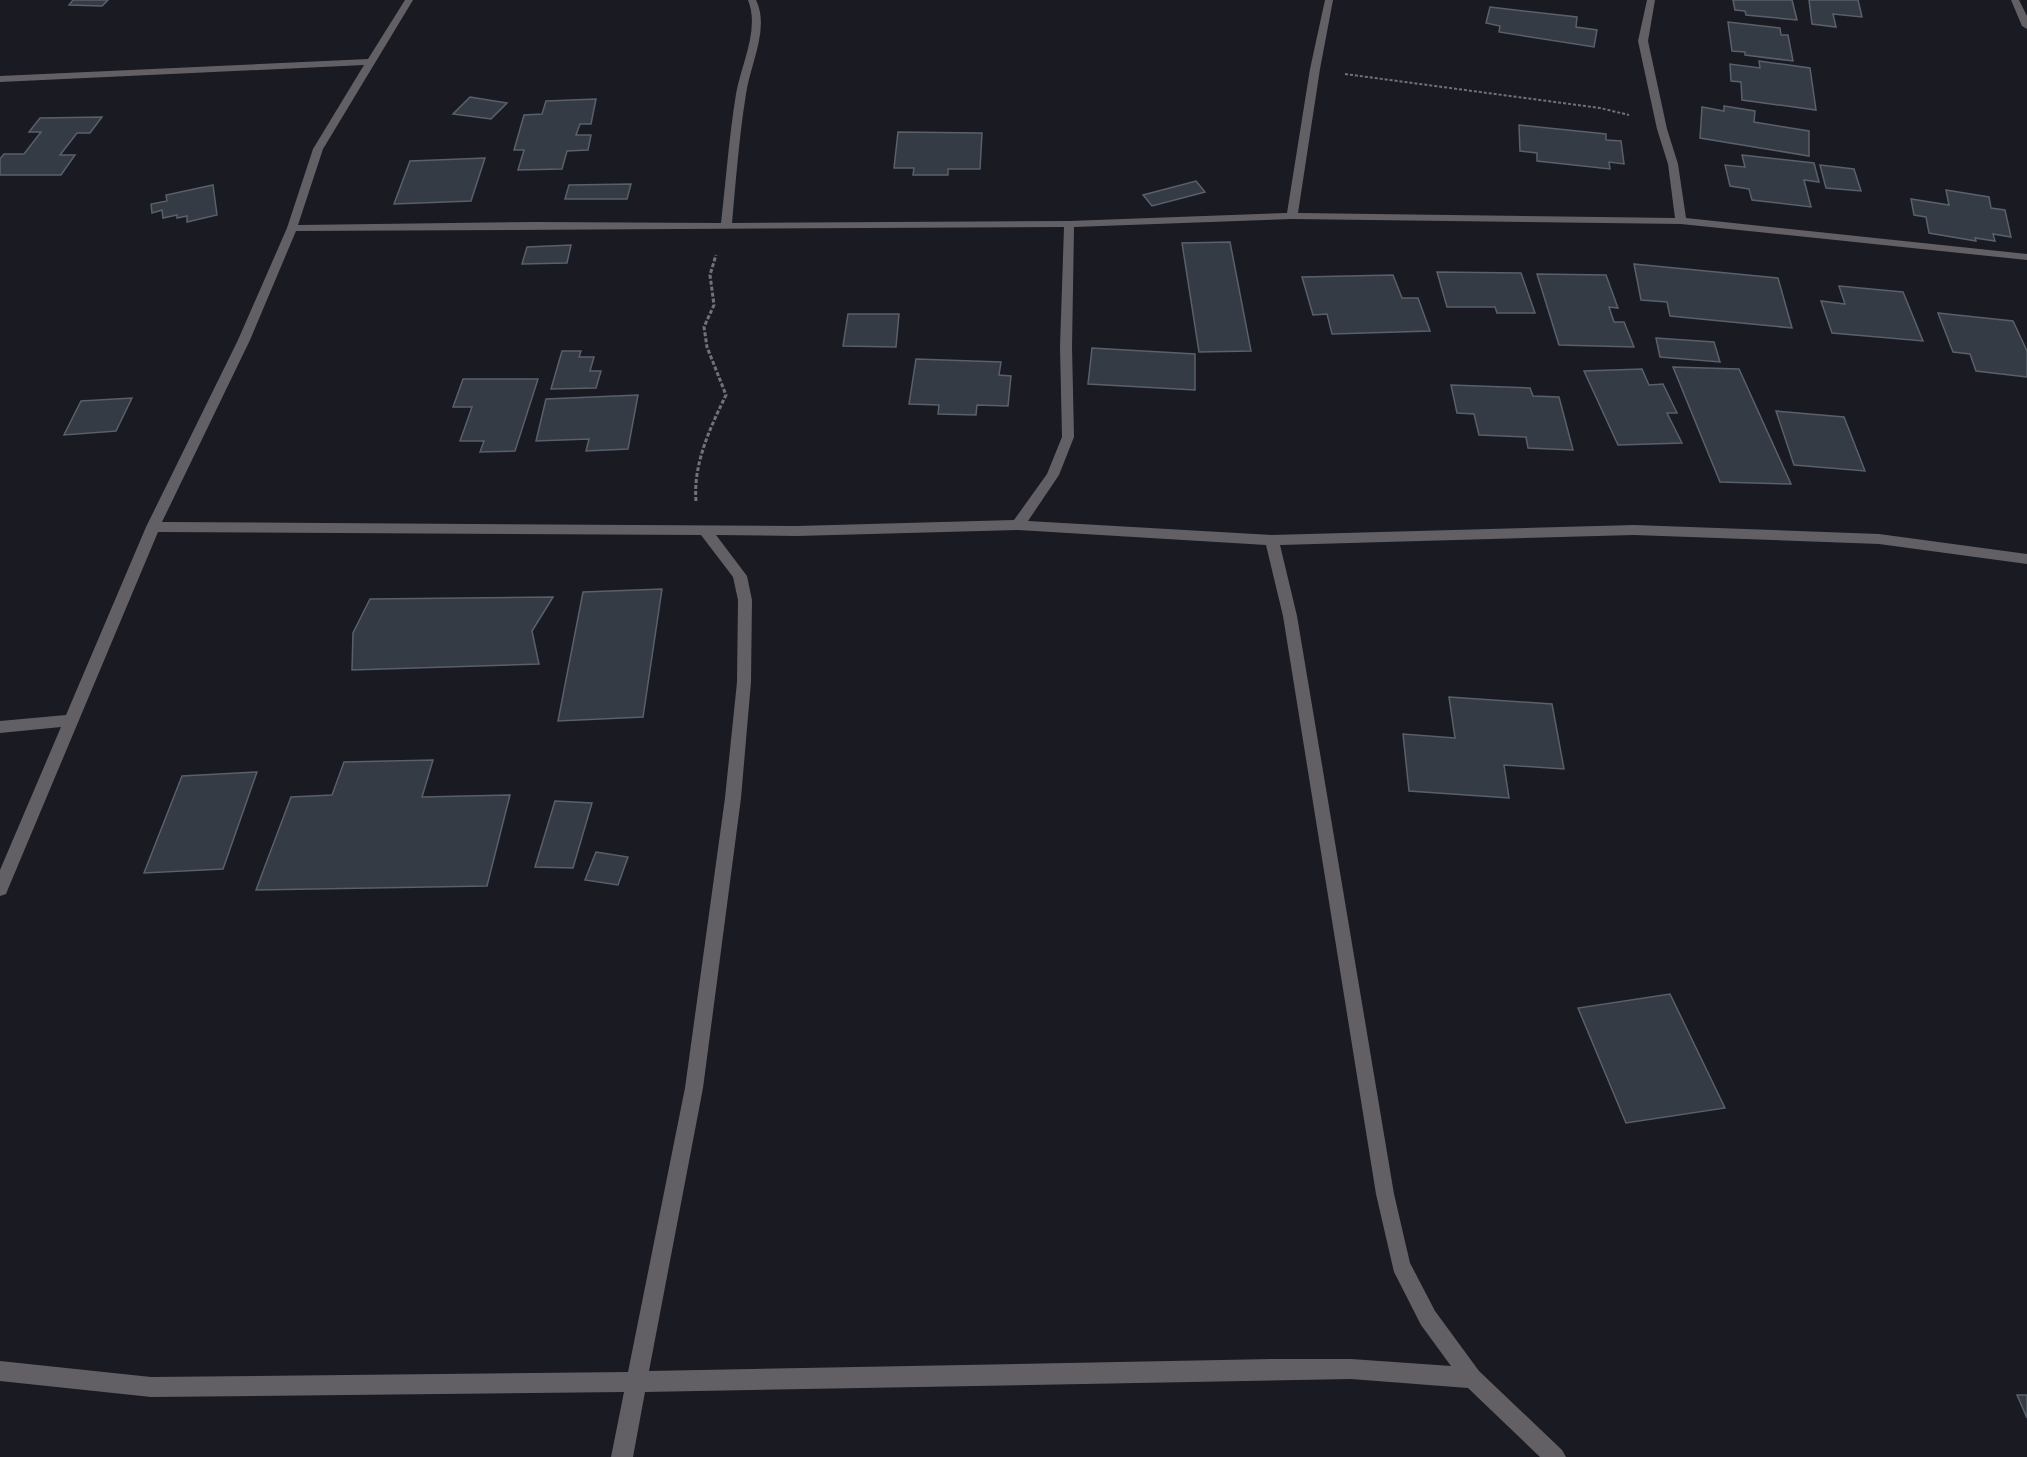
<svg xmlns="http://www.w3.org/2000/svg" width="2027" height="1457" font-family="'Roboto Condensed',sans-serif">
<rect width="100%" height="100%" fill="#1a1a23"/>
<g fill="#343b44" stroke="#59606a" stroke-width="1.5">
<path d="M73,0H108L102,6L69,5Z"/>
<path d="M1733,0H1792L1797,20L1746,15L1745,11L1735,10Z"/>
<path d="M1809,0H1858L1862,17L1833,14L1836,27L1812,24Z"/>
<path d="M1490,7L1577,17L1576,27L1597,30L1594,47L1499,32L1500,26L1486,23Z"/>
<path d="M1728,22L1780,28L1781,35H1788L1793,61L1745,55V52L1732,51Z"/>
<path d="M1759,61L1810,68L1816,110L1742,100L1741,82L1731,81L1730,64L1760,68Z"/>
<path d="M470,97L507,103L491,119L453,114Z"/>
<path d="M596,99L591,124H580L576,135H591L588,150L567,151L562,169L518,170L524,150H514L524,115L542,114L546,101Z"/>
<path d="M1724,106L1755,111L1754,122L1809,131V156L1700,138L1702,107L1724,111Z"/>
<path d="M102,117L90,133H77L60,155H75L61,175H0V159L4,154H24L41,132H29L40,118Z"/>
<path d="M1519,125L1606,134V140L1621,141L1624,164L1609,162L1610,169L1537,161V153L1520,151Z"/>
<path d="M898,132L982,133L980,169H948V175H913L914,168H894Z"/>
<path d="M1742,155L1814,163L1819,182L1804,180L1811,207L1752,200L1749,189L1730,186L1725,165L1745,167Z"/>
<path d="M485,158L471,201L394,204L410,161Z"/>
<path d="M1820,165L1854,169L1861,191L1826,188Z"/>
<path d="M1196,181L1205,192L1152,206L1143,195Z"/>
<path d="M631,184L627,199H565L569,185Z"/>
<path d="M213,185L217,215L187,222V216L177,218V215L163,218L162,210L152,213L151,204L167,201L166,195Z"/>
<path d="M1946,190L1989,197L1991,208L2005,210L2011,237L1993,234L1995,241L1975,238L1976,241L1929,233L1926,217L1914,215L1911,199L1949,205Z"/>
<path d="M1230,242L1251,351L1199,352L1182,243Z"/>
<path d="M571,245L567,263L522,264L527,247Z"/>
<path d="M1634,264L1778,278L1792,328L1670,316L1667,302L1641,300Z"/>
<path d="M1437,272L1521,273L1535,313H1497L1495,307H1447Z"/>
<path d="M1537,274L1606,275L1618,308L1609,307L1614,322H1624L1634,347L1559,345Z"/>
<path d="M1393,275L1402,298H1418L1430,331L1332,334L1327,314L1313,315L1302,277Z"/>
<path d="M1839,286L1903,292L1923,341L1832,333L1821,301L1845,304Z"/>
<path d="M1938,313L2013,321L2027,351V377L1976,371L1970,354L1953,352Z"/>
<path d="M848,314H899L896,347L843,346Z"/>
<path d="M1656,338L1714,342L1720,362L1660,357Z"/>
<path d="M1092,348L1195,354V390L1088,384Z"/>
<path d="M562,351H581L579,357H594L590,371H601L596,388L551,389Z"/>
<path d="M916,359L1001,362L999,375L1011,376L1008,406L977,405L976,415L938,414L939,405L909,404Z"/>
<path d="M1673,367L1739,369L1791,484L1720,482Z"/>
<path d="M1642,369L1649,385L1663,384L1677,413H1667L1682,443L1618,445L1584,371Z"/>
<path d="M463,379H538L515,451L480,452L484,441H460L472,407H453Z"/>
<path d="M1451,385L1530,388L1533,396L1559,397L1573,450L1528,448L1526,437L1479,435L1474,414L1457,413Z"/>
<path d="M638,395L628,449L586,451L589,439L536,441L546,399Z"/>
<path d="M132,398L116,431L64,435L81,401Z"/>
<path d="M1776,411L1844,417L1865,471L1794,465Z"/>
<path d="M662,589L643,717L558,721L583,592Z"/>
<path d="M553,597L532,631L539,664L352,670L353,633L370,599Z"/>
<path d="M1449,697L1552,704L1564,769L1504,765L1509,798L1409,791L1403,734L1455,738Z"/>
<path d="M433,760L422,797L510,795L487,886L256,890L291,797L332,795L344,762Z"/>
<path d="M257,772L223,869L144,873L182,776Z"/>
<path d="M555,801L592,803L573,868L535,867Z"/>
<path d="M596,852L628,857L618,885L585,880Z"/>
<path d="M1670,994L1725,1108L1626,1123L1578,1008Z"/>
<path d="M2017,1395H2027V1418Z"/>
</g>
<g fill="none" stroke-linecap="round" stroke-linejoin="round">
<path stroke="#71717a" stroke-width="2" stroke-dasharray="3 2" stroke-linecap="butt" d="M1345,74L1600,108L1629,115"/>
<path stroke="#71717a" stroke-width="3" stroke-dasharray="4 2" stroke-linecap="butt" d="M696,501C693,464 710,428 726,395L707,347L704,327L714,305L710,275L716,255"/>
<g fill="#636065" fill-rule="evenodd">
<path d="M405,0H413L323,149L298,225L536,222L721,223C726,180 729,137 736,94C741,65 760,29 748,0H756C770,28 750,65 746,94C739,137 736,180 732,223L1069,221L1287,213L1310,69L1325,0H1333L1320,69L1298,213L1675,218L1668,164L1657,129L1638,41L1647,0H1655L1648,41L1667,129L1678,164L1686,218L2027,254V260L1681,224L1292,219L1074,227L1072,347L1074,437L1059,475L1028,521L1272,535L1634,525L1879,534L2027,554V564L1879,544L1634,535L1280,545L1297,616L1394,1194L1410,1263L1435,1311L1479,1371L1562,1450L1566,1457H1540L1468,1388L1351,1379L645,1392L633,1457H611L624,1392L151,1397L0,1381V1361L151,1377L628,1372L685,1088L725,798L737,682L738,600L733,577L701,535L158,532L8,889L6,894L0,896V870L61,727L0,733V721L66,715L146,527L238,340L287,228L313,149L364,65L0,82V76L368,59ZM1064,227L1060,347L1062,437L1047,474L1014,520L797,526L162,522L250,340L296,231ZM1018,530L1266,545L1283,616L1376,1194L1394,1272L1421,1325L1451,1366L1351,1359H1274L649,1371L703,1088L741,798L751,682L752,600L747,576L716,535L797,536Z"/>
<path d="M2011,0H2019L2027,16V29L2022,26Z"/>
</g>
</g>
</svg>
